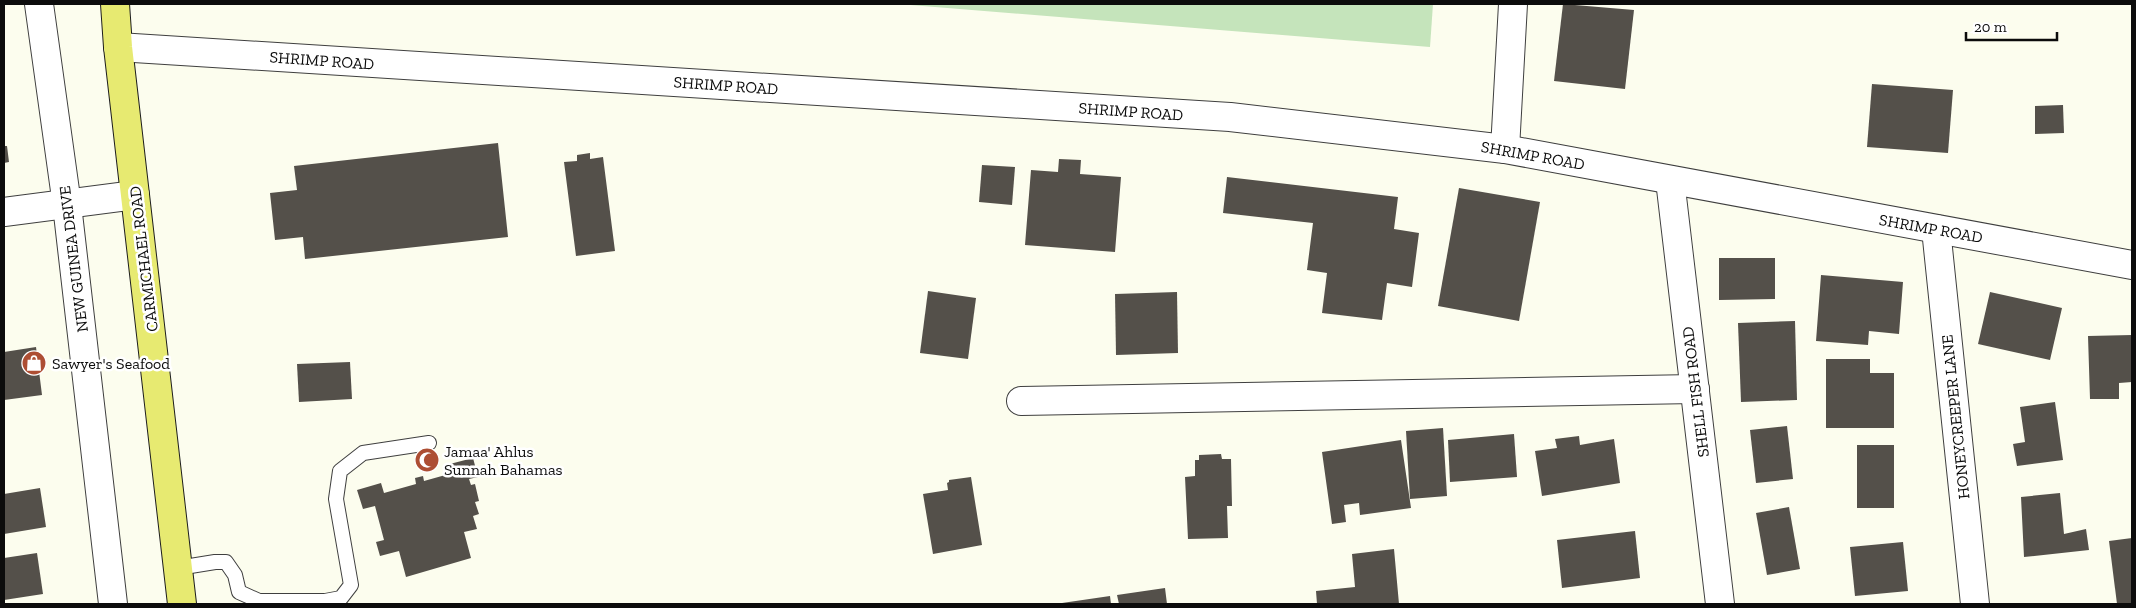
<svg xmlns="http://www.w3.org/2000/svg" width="2136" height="608" font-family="'Zilla Slab',serif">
<rect width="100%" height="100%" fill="#fcfdee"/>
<path fill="#c5e4bb" d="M898,4H1433L1430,47Z"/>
<g fill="#54504a">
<path d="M1563,4L1634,10L1625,89L1554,81Z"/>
<path d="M1872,84L1953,90L1948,153L1867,147Z"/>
<path d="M2063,105L2064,133L2035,134V106Z"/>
<path d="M498,143L508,237L305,259L303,237L275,240L270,193L297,190L294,166Z"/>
<path d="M4,146H7L9,162L4,163Z"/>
<path d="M590,153V159L603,157L615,251L576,256L564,162L577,161V155Z"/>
<path d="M1059,159L1081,160L1080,174L1121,177L1115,252L1025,245L1031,170L1058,172Z"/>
<path d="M982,165L1015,167L1012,205L979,202Z"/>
<path d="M1227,177L1398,197L1394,229L1419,233L1412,287L1387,283L1382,320L1322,313L1327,273L1307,270L1313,223L1223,213Z"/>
<path d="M1459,188L1540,202L1519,321L1438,306Z"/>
<path d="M1719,258H1775V299L1719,300Z"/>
<path d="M1821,275L1903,282L1899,334L1869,331L1868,345L1816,341Z"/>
<path d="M928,291L976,298L968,359L920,353Z"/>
<path d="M1177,292L1178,353L1116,355L1115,294Z"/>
<path d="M1990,292L2062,308L2050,360L1978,344Z"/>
<path d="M1795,321L1797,400L1741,402L1738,323Z"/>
<path d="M2132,335V382L2119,383V399H2090L2088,336Z"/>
<path d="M36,347L42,395L4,400V352Z"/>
<path d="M1826,359H1870V373H1894V428H1826Z"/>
<path d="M350,362L352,399L299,402L297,364Z"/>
<path d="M2055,402L2063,460L2017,466L2013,444L2025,442L2020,407Z"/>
<path d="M1787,426L1793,479L1756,483L1750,430Z"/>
<path d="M1443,428L1447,496L1410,499L1406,431Z"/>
<path d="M1514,434L1517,477L1450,482L1448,440Z"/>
<path d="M1579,436L1580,445L1614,439L1620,483L1542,496L1535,451L1557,448L1555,439Z"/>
<path d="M1401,440L1411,508L1360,515L1359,503L1344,505L1346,522L1332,524L1322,452Z"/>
<rect x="1857" y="445" width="37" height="63"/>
<path d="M1221,454L1222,459H1231L1232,506H1227L1228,538L1188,539L1185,477L1195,476V460H1199V455Z"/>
<path d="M473,458L478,477L469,479L471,485L475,484L479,501L475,502L479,514L473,516L477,529L464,532L471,558L406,577L399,551L380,556L376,542L384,540L375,506L363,509L357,490L381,483L384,493L416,484L415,478L423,476L424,481L449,474L446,465Z"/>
<path d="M971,477L982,545L933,554L923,494L948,490L947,483L949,482V480Z"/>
<path d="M40,488L46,527L4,534V494Z"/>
<path d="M2060,493L2064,534L2086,529L2089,550L2024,557L2021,497Z"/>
<path d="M1789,507L1800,569L1767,575L1756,513Z"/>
<path d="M1635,531L1640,578L1562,588L1557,540Z"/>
<path d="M2132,538V604H2117L2109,541Z"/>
<path d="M1903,542L1908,591L1855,596L1850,547Z"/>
<path d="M1394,549L1399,604H1317L1316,591L1355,587L1352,554Z"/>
<path d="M37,553L43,594L4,600V558Z"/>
<path d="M1165,588L1167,604H1119L1117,595Z"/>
<path d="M1110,596L1111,604H1062V603Z"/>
</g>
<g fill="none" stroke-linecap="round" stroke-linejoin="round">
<defs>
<path id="service" d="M178,568L215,562H226L235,575L239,592L259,601H325L341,598L351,585L336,499L340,471L363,453L429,443"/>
<g id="minor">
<path d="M39,4L67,205L113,604"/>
<path d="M118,47L1230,117L1505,149L2132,265"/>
<path d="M1505,149L1513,4"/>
<path d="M1670,180L1720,604"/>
<path d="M4,212L135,195"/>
<path d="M1936,229L1975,604"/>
<path d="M1021,401L1695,389"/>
</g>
<path id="primary" d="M115,4L118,47L182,604"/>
</defs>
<use href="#service" stroke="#3f3f3f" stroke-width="16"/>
<use href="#minor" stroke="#3f3f3f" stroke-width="30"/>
<use href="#primary" stroke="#1d1d1d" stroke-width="30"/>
<use href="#service" stroke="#fff" stroke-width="14"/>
<use href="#minor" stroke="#fff" stroke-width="28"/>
<use href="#primary" stroke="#e7ea71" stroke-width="28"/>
</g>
<defs>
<symbol id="shop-disc" viewBox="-11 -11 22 22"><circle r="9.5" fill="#ad4e33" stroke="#fff"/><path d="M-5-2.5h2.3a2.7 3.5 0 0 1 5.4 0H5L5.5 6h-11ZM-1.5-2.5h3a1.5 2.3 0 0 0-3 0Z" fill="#fff"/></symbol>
<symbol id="mosque-disc" viewBox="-11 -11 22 22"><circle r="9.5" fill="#ad4e33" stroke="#fff"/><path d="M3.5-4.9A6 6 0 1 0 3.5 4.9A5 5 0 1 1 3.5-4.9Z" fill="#fff"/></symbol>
</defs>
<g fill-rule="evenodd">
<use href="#shop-disc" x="20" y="349" width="28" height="28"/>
<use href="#mosque-disc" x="413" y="446" width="28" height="28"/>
</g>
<g text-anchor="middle" stroke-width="5" stroke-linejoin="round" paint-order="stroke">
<g font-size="16" fill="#0c0c0c" stroke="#fff">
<text transform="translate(322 60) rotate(4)" y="6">SHRIMP ROAD</text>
<text transform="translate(726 85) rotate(4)" y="6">SHRIMP ROAD</text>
<text transform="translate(1131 111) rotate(4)" y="6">SHRIMP ROAD</text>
<text transform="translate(1533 155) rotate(10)" y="6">SHRIMP ROAD</text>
<text transform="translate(1931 228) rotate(10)" y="6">SHRIMP ROAD</text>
<text transform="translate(73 259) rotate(-97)" y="6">NEW GUINEA DRIVE</text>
<text transform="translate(143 259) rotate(-97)" y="6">CARMICHAEL ROAD</text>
<text transform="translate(1695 392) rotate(-97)" y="6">SHELL FISH ROAD</text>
<text transform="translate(1955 417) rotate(-96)" y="6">HONEYCREEPER LANE</text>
</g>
<g font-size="16" fill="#0c0c0c" stroke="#fff" text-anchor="start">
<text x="52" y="369">Sawyer's Seafood</text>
<text x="444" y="457">Jamaa' Ahlus<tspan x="444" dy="18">Sunnah Bahamas</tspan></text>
</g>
</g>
<rect width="2136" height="608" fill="none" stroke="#0c0c0c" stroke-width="10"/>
<path d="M1966 32v8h91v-8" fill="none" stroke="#0c0c0c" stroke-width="2.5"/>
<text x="1974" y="32" font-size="15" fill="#0c0c0c" stroke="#ffffff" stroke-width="4" paint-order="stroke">20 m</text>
</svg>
